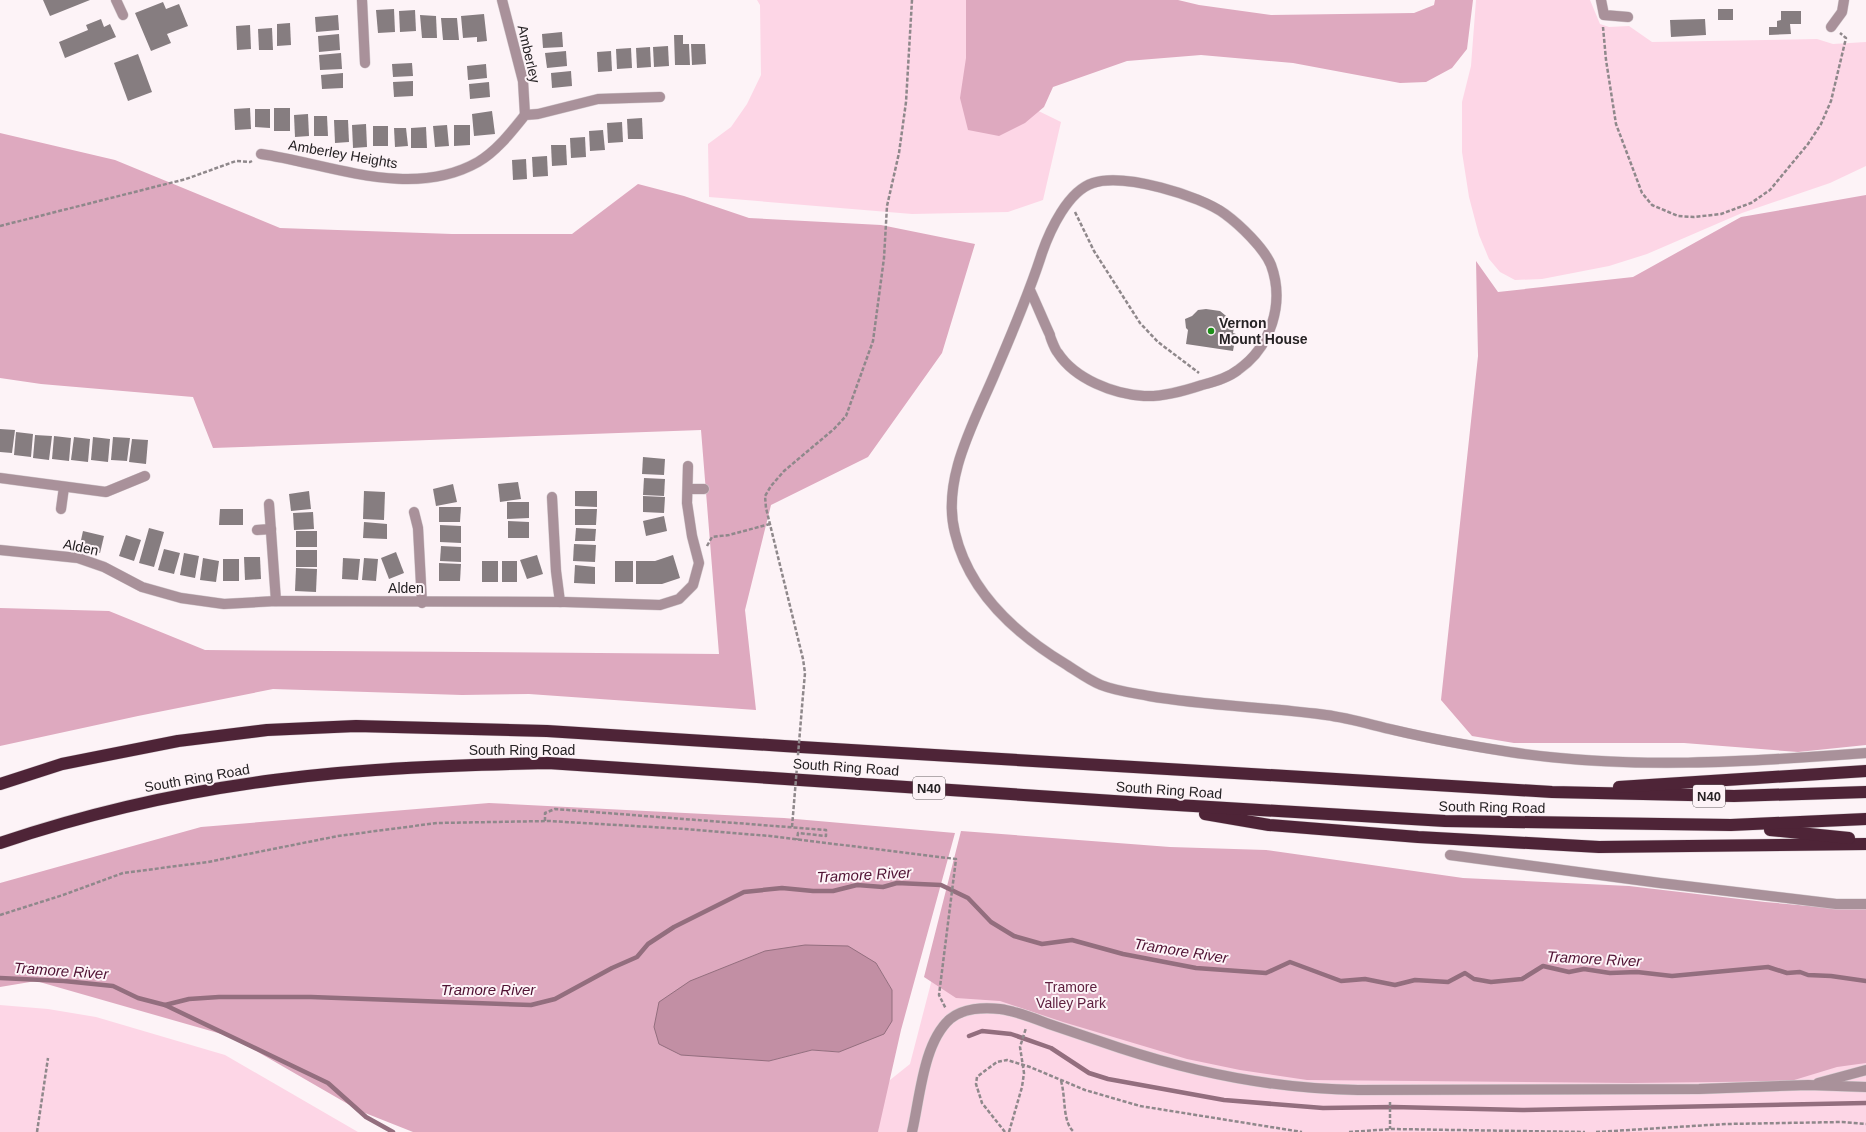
<svg xmlns="http://www.w3.org/2000/svg" width="1866" height="1132" font-family="Arial,sans-serif">
<rect width="100%" height="100%" fill="#fdf3f7"/>
<g fill="#fdd6e6">
<path d="M757,0H1001L1014,99L1061,122L1043,200L1008,212L912,214L709,197L708,144L731,127L747,104L761,75L760,5Z"/>
<path d="M1476,0H1590L1600,24L1609,27L1629,26L1652,42L1817,39L1833,44L1866,42V166L1830,183L1742,213L1647,254L1609,266L1542,279L1515,280L1500,272L1489,259L1479,235L1469,197L1462,152V102L1471,66Z"/>
<path d="M965,852L1866,917V1132H878L885,1084L910,1064Z"/>
<path d="M0,1005L48,1009L96,1017L225,1055L358,1132H0Z"/>
</g>
<g fill="#dea9bf" fill-rule="evenodd">
<path d="M966,0H1178L1199,5L1271,15L1414,13L1434,5L1435,0H1473L1467,49L1452,68L1426,82L1400,83L1293,63L1201,55L1127,61L1053,87L1044,107L1025,123L999,136L968,130L960,98L966,58Z"/>
<path d="M0,133L115,160L280,228L452,234H572L638,184L684,196L749,218L881,225L975,244L942,353L868,457L771,505L745,610L756,710L529,694L462,695L273,689L138,716L0,746V608L109,611L205,650L719,654L701,430L213,448L193,397L41,384L0,378Z"/>
<path d="M1866,195V745L1798,752L1684,743H1514L1472,736L1441,700L1478,356L1476,261L1498,292L1633,277L1741,217Z"/>
<path d="M489,803L784,818L955,833L901,1030L878,1132H413L360,1111L232,1037L36,981L0,987V883L201,827ZM876,963L892,990V1021L839,1052L812,1050L769,1061Z"/>
<path d="M961,831L1170,847L1266,850L1463,878L1629,886L1765,902L1844,909H1866V1063L1837,1067L1791,1081L1631,1083L1307,1080L1240,1070L1187,1059L1063,1022L1000,1001L956,998L924,977Z"/>
</g>
<path fill="#c28fa4" stroke="#936e7e" d="M805,945L848,946L876,963L892,990V1021L884,1034L839,1052L812,1050L769,1061L681,1055L659,1044L654,1027L659,1002L690,981L765,951Z"/>
<g fill="none" stroke-linecap="round" stroke-linejoin="round">
<g stroke="#936e7e" stroke-width="4.5">
<path d="M0,978L64,981L113,986L138,998L165,1005L189,999L219,997H311L531,1005L555,999L612,968L637,957L648,944L674,927L744,892L782,888L813,891H833L857,885L883,887L897,883L941,885L968,898L991,922L1014,936L1042,944L1072,940L1123,954L1196,968L1266,973L1290,962L1341,981L1365,979L1395,985L1415,980L1448,982L1465,973L1474,979L1491,982L1522,979L1543,966L1569,972L1584,969L1610,973L1637,972L1672,976L1768,967L1787,973L1800,972L1808,975L1831,976L1866,981"/>
<path d="M165,1005L328,1083L366,1117L393,1132"/>
<path d="M969,1036L982,1031L1011,1034L1051,1048L1089,1073L1108,1079L1224,1100L1323,1108L1393,1107L1522,1110L1866,1103"/>
</g>
</g>
<g fill="#867d80">
<path d="M43,0H90L50,16Z"/>
<path d="M163,2L166,9L179,4L188,26L167,34L171,43L151,51L135,13Z"/>
<path d="M394,9L395,32L378,33L376,10Z"/>
<rect x="1718" y="9" width="15" height="11"/>
<path d="M415,10L416,31L400,32L399,11Z"/>
<path d="M1781,11H1801V24H1790L1791,34L1769,35V27H1777V21L1781,20Z"/>
<path d="M484,14L487,41L477,42V37L463,38L461,16Z"/>
<path d="M338,15L339,30L316,32L315,17Z"/>
<path d="M420,15L436,16L437,38H422Z"/>
<path d="M441,18H457L459,40H443Z"/>
<path d="M101,19L104,27L110,24L116,37L65,58L59,42L88,30L86,25Z"/>
<path d="M1705,19L1706,35L1671,37L1670,20Z"/>
<path d="M290,23L291,45L277,46V24Z"/>
<path d="M250,25L251,49L237,50L236,26Z"/>
<path d="M272,28L273,50H259L258,29Z"/>
<path d="M562,32L563,47L543,48L542,34Z"/>
<path d="M339,34L340,50L319,52L318,36Z"/>
<path d="M674,35H683V44H689L690,65H675Z"/>
<path d="M691,44H705L706,64L692,65Z"/>
<path d="M668,46L669,66L654,67L653,47Z"/>
<path d="M650,47L651,67L637,68L636,48Z"/>
<path d="M631,48L632,68L617,69L616,49Z"/>
<path d="M566,51L567,66L547,68L545,53Z"/>
<path d="M611,51L612,71L598,72L597,52Z"/>
<path d="M341,53L342,69L320,70L319,55Z"/>
<path d="M138,54L152,92L128,101L114,63Z"/>
<path d="M412,63L413,76L393,77L392,64Z"/>
<path d="M486,64L487,78L468,80L467,66Z"/>
<path d="M571,71L572,86L552,88L551,73Z"/>
<path d="M343,73V88L322,89L321,75Z"/>
<path d="M413,81V96L394,97L393,82Z"/>
<path d="M489,82L490,97L470,99L469,84Z"/>
<path d="M250,108L251,129L235,130L234,109Z"/>
<rect x="274" y="108" width="16" height="23"/>
<path d="M255,109H270V128L255,127Z"/>
<path d="M492,111L495,134L474,136L472,114Z"/>
<path d="M308,114L309,136L295,137L294,115Z"/>
<path d="M314,116H327L328,136H314Z"/>
<path d="M642,118L643,139H628L627,119Z"/>
<path d="M334,120H348L349,142L335,143Z"/>
<path d="M622,122L623,142L608,143L607,123Z"/>
<path d="M366,124L367,147L353,148L352,125Z"/>
<path d="M447,125L449,146L435,147L433,126Z"/>
<path d="M454,125H470V145L454,146Z"/>
<rect x="373" y="126" width="15" height="20"/>
<path d="M426,127L427,148H411V128Z"/>
<path d="M394,128H406L408,146L395,147Z"/>
<path d="M603,130L605,150L590,151L589,131Z"/>
<path d="M585,137L586,157L571,158L570,138Z"/>
<path d="M551,145H566L567,165L552,166Z"/>
<path d="M547,156L548,176L533,177L532,157Z"/>
<path d="M526,159L527,179L513,180L512,160Z"/>
<path d="M1206,309L1220,311L1231,320V324L1234,327L1233,333L1236,334L1233,351L1186,344L1188,330L1186,328L1185,319L1192,316L1198,310Z"/>
<path d="M0,429L15,430L12,453L0,452Z"/>
<path d="M16,432L33,434L31,457L14,455Z"/>
<path d="M35,435L52,436L49,460L33,458Z"/>
<path d="M54,436L71,438L69,461L52,459Z"/>
<path d="M74,437L90,439L88,462L71,460Z"/>
<path d="M93,437L110,439L108,462L91,460Z"/>
<path d="M113,437L130,438L127,461L111,460Z"/>
<path d="M132,439L148,440L146,464L129,462Z"/>
<path d="M643,457L665,459L664,475L642,474Z"/>
<path d="M644,478L665,479L664,496L643,495Z"/>
<path d="M518,482L521,499L500,502L498,484Z"/>
<path d="M453,484L457,502L436,506L433,489Z"/>
<path d="M309,491L311,509L291,511L289,494Z"/>
<path d="M364,491L385,492L384,520L363,519Z"/>
<path d="M575,491H597V507L575,506Z"/>
<path d="M643,496L665,497L664,513L643,512Z"/>
<path d="M507,502H529V518L507,519Z"/>
<path d="M439,507H461L460,522H439Z"/>
<path d="M220,509H243V525H219Z"/>
<path d="M575,509H597L596,525H575Z"/>
<path d="M313,512L314,529L294,530L293,513Z"/>
<path d="M664,516L667,531L646,536L643,521Z"/>
<path d="M508,521L529,522V538H508Z"/>
<path d="M364,522L387,524V539L363,538Z"/>
<path d="M440,525L461,526V543L440,542Z"/>
<path d="M149,528L164,532L154,567L139,563Z"/>
<path d="M576,528L596,529L595,541H575Z"/>
<path d="M83,531L104,536L100,553L79,549Z"/>
<rect x="296" y="531" width="21" height="16"/>
<path d="M126,535L141,540L134,561L119,556Z"/>
<path d="M574,544L596,545L595,562L573,561Z"/>
<path d="M441,546L461,547V562L440,561Z"/>
<path d="M164,549L180,553L174,574L158,570Z"/>
<rect x="296" y="550" width="21" height="17"/>
<path d="M396,552L404,573L389,579L381,558Z"/>
<path d="M184,553L199,556L195,578L180,575Z"/>
<path d="M537,555L543,574L527,579L520,560Z"/>
<path d="M673,555L680,578L662,584H636V561H655Z"/>
<path d="M244,557H260L261,579L245,580Z"/>
<path d="M203,558L219,561L216,582L200,580Z"/>
<path d="M343,558L360,559L358,580L342,579Z"/>
<path d="M364,558L378,559L376,581L362,580Z"/>
<rect x="223" y="559" width="16" height="22"/>
<rect x="482" y="561" width="16" height="21"/>
<rect x="502" y="561" width="15" height="21"/>
<rect x="615" y="561" width="18" height="21"/>
<path d="M439,563L461,564L460,581H439Z"/>
<path d="M575,565L595,567V584L574,583Z"/>
<path d="M296,568L317,569L316,592L295,591Z"/>
</g>
<g fill="none" stroke-linecap="round" stroke-linejoin="round">
<defs>
<g id="minor">
<path d="M116,0L123,15"/>
<path d="M362,0L365,63"/>
<path d="M502,0L523,81L525,115"/>
<path d="M1601,0L1604,15L1628,17"/>
<path d="M1831,27L1842,12L1844,0"/>
<path d="M261,154C330,164 411,200 478,162C497,151 512,131 525,115L538,114L598,99L660,97"/>
<path d="M1030,290C1037,305 1043,320 1050,335C1050,337 1056,352 1058,353C1075,379 1113,394 1144,396C1163,397 1184,391 1202,385C1214,382 1228,378 1238,370C1271,347 1285,303 1271,265C1264,248 1240,225 1225,214C1199,195 1124,173 1093,183C1068,191 1050,230 1042,253C1029,294 1012,333 995,373C975,421 941,479 955,533C969,592 1017,635 1067,665C1078,672 1089,680 1101,685C1116,691 1133,693 1149,696C1208,706 1267,707 1326,715C1349,718 1372,725 1394,730C1432,739 1471,746 1510,752C1628,770 1748,762 1866,753"/>
<path d="M0,478L106,492L145,476"/>
<path d="M688,489H704"/>
<path d="M552,497L556,571L560,602"/>
<path d="M269,504L276,601"/>
<path d="M61,509L64,487"/>
<path d="M414,512L418,528L422,603"/>
<path d="M257,530L271,529"/>
<path d="M0,550L78,558L104,567L142,587L181,598L224,604L276,601L565,602L660,605L679,599L693,585L699,563L692,536L687,503L688,466"/>
<path d="M1450,855L1660,883L1836,904H1866"/>
<path d="M1818,1083L1866,1070"/>
<path d="M912,1132C920,1098 923,1043 950,1019C963,1008 984,1007 1000,1009C1016,1011 1033,1018 1049,1024C1073,1032 1096,1040 1120,1048C1196,1073 1278,1089 1358,1090L1699,1089L1808,1085L1866,1087"/>
</g>
<g id="highway">
<path d="M0,784L62,764L178,741L267,730L356,726L547,731L784,746L1552,792L1734,796L1866,792"/>
<path d="M1619,787L1866,771"/>
<path d="M1205,814L1269,825L1418,837L1599,847L1866,844"/>
<path d="M1770,830L1849,838"/>
<path d="M0,843C89,813 181,792 274,780C365,768 457,765 548,763L1144,803L1445,821L1731,825L1866,819"/>
</g>
</defs>
<use href="#minor" stroke="#d6cdd1" stroke-width="11"/>
<use href="#highway" stroke="#d6cdd1" stroke-width="13"/>
<g stroke="#8f888b" stroke-width="2.5" stroke-dasharray="4 2" stroke-linecap="butt">
<path d="M1603,27L1606,60L1616,124L1642,193L1652,205L1678,216L1694,217L1721,214L1751,203L1770,190L1784,173L1808,144L1821,124L1831,101L1846,38L1840,33"/>
<path d="M1075,212L1094,251L1140,323L1158,342L1199,373"/>
<path d="M0,226L186,179L236,161L250,162L252,161"/>
<path d="M707,546L712,537L729,535L770,524"/>
<path d="M803,695L805,673L803,659L766,508L765,496L771,486L784,471L834,429L846,416L873,341L884,258L887,206L899,153L906,102L912,0"/>
<path d="M545,821V813L555,809L826,830V836L798,833L797,840"/>
<path d="M0,915L63,895L123,873L208,862L338,836L437,823L549,821L685,829L770,836L956,859L939,995L946,1009"/>
<path d="M1061,1081C1066,1097 1062,1122 1074,1132"/>
<path d="M1390,1102V1129"/>
<path d="M37,1132L48,1058"/>
<path d="M1005,1132L982,1103L976,1084L977,1077L986,1070L997,1062L1007,1060L1030,1067L1085,1090L1140,1106L1302,1132"/>
<path d="M1009,1132L1022,1087L1024,1073L1020,1047L1026,1028"/>
<path d="M1349,1132L1392,1129L1585,1132"/>
<path d="M1596,1132L1726,1124L1842,1122L1866,1124"/>
</g>
<use href="#minor" stroke="#a9919a" stroke-width="10"/>
<use href="#highway" stroke="#4e2437" stroke-width="12"/>
<path stroke="#8f888b" stroke-width="2.5" stroke-dasharray="4 2" stroke-linecap="butt" d="M792,827L803,695"/>
</g>
<circle fill="#1d9019" stroke="#fdf3f7" stroke-width="1.5" cx="1211" cy="331" r="4"/>
<g text-anchor="middle" stroke-width="4" stroke-linejoin="round" paint-order="stroke">
<g fill="#fdf3f7" stroke="#666163" stroke-width="1">
<rect x="913" y="777" width="32" height="22" rx="3"/>
<rect x="1693" y="785" width="32" height="22" rx="3"/>
</g>
<g font-size="13" font-weight="bold" fill="#262224">
<text x="929" y="793">N40</text>
<text x="1709" y="801">N40</text>
</g>
<g font-size="14" fill="#262224" stroke="#fdf3f7">
<text transform="translate(529 54) rotate(77)" y="5">Amberley</text>
<text transform="translate(343 154) rotate(10)" y="5">Amberley Heights</text>
<text transform="translate(81 547) rotate(12)" y="5">Alden</text>
<text x="406" y="593">Alden</text>
<text x="522" y="755">South Ring Road</text>
<text transform="translate(846 767) rotate(4)" y="5">South Ring Road</text>
<text transform="translate(197 778) rotate(-10)" y="5">South Ring Road</text>
<text transform="translate(1169 790) rotate(4)" y="5">South Ring Road</text>
<text transform="translate(1492 807) rotate(1)" y="5">South Ring Road</text>
</g>
<g font-size="14" font-weight="bold" fill="#262224" stroke="#fdf3f7" text-anchor="start">
<text x="1219" y="328">Vernon<tspan x="1219" dy="16">Mount House</tspan></text>
</g>
<g font-size="14" fill="#5f2140" stroke="#fdf3f7">
<text x="1071" y="992">Tramore<tspan x="1071" dy="16">Valley Park</tspan></text>
</g>
<g font-size="15" font-style="italic" fill="#4f1132" stroke="#fdf3f7">
<text transform="translate(864 875) rotate(-3)" y="5">Tramore River</text>
<text transform="translate(1181 951) rotate(9)" y="5">Tramore River</text>
<text transform="translate(1594 959) rotate(3)" y="5">Tramore River</text>
<text transform="translate(61 971) rotate(4)" y="5">Tramore River</text>
<text x="488" y="995">Tramore River</text>
</g>
</g>
</svg>
